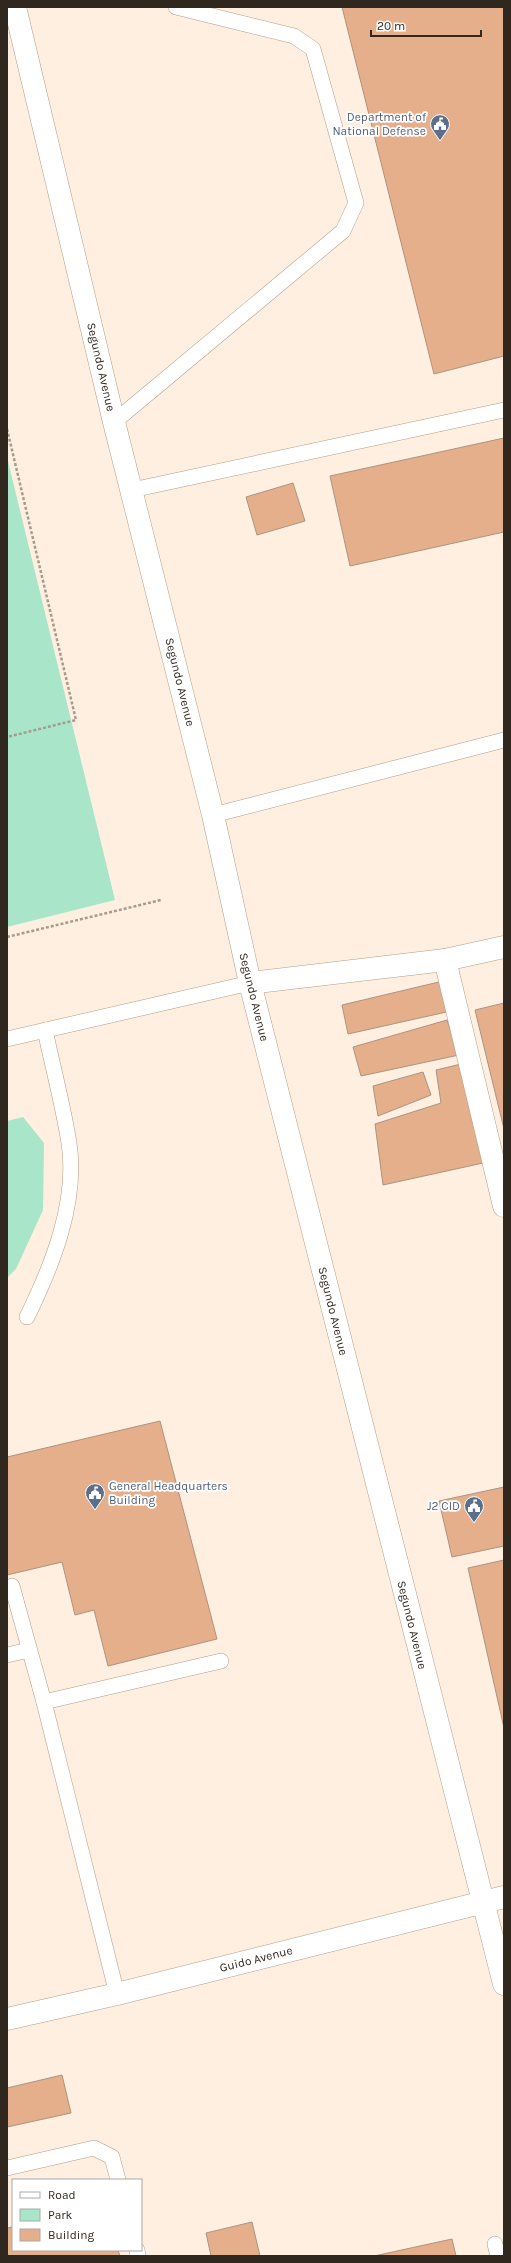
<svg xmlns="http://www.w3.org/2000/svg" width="511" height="2263" font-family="Karla,sans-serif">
<rect width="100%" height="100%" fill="#feefe1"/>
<g fill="#a9e5c9">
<path d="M7,457L115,900L7,927Z"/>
<path d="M23,1117L44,1143L43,1210L16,1269L7,1278V1121Z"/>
</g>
<g fill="#e4af8a" stroke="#ad9380">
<path d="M342,7H504V356L434,374Z"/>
<path d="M504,438V532L350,566L330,476Z"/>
<path d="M293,483L305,521L257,535L246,497Z"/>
<path d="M443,981L451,1011L348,1034L342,1005Z"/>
<path d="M504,1003V1129L475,1010Z"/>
<path d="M447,1020L459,1055L361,1076L353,1047Z"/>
<path d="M461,1064L483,1163L383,1185L375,1124L441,1103L436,1070Z"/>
<path d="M423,1072L431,1095L378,1116L373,1086Z"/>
<path d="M160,1421L217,1639L108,1666L94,1610L75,1615L62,1562L7,1575V1457Z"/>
<path d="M504,1487V1546L452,1557L439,1501Z"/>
<path d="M504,1560V1728L468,1568Z"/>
<path d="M62,2075L71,2113L7,2127V2088Z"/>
<path d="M252,2222L260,2256H211L206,2233Z"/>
<path d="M13,2227V2250H118L120,2256H7V2228Z"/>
<path d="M452,2239L456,2256H374Z"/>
</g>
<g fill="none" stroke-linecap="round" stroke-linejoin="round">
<defs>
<g id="lane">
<path d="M114,422L343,231L356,203L313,49L294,36L176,7"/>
<path d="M132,490L504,410"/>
<path d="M213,815L504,740"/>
<path d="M7,1039L250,983"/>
<path d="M27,1317C52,1266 78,1202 69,1143C63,1105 53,1068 45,1030"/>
<path d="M12,1586L44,1702L117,1994"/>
<path d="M7,1655L29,1650"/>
<path d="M44,1702L221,1661"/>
<path d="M7,2168L94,2148L112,2157L118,2180"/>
<path d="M495,2244L498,2256"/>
<path d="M137,2250L138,2256"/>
</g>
<g id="street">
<path d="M15,7L114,422L213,815L250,983L504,1984"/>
<path d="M445,960L504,1206"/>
<path d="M250,983L445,960L504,947"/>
<path d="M7,2019L117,1994L504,1897"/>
</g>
</defs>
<use href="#lane" stroke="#b39d86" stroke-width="16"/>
<use href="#street" stroke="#b39d86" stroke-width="23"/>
<g stroke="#a79b8f" stroke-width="2.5" stroke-dasharray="3 2" stroke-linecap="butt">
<path d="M7,429L76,720L7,737"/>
<path d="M7,937L161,900"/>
</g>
<use href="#lane" stroke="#fff" stroke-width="15"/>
<use href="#street" stroke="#fff" stroke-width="22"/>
</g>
<defs>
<symbol id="civic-pin" viewBox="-11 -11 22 30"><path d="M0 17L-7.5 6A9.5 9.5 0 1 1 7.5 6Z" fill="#5c6f8a" stroke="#fff"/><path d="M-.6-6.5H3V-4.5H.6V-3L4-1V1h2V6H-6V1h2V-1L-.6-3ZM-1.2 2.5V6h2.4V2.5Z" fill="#fff"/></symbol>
</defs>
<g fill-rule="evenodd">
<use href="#civic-pin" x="429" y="113" width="22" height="30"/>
<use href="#civic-pin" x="84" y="1482" width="22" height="30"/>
<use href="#civic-pin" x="463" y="1495" width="22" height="30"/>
</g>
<g text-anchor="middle" stroke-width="3.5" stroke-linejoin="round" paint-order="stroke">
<g font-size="12" fill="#4e5e75" stroke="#fff" text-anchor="end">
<text x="426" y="121">Department of<tspan x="426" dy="14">National Defense</tspan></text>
<text x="109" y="1490" text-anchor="start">General Headquarters<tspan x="109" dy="14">Building</tspan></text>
<text x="460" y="1510">J2 CID</text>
</g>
<g font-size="12" fill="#30271e" stroke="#fff">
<text transform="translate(101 367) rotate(77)" y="4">Segundo Avenue</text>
<text transform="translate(180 682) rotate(76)" y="4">Segundo Avenue</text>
<text transform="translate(254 997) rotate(76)" y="4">Segundo Avenue</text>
<text transform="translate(333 1311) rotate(76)" y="4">Segundo Avenue</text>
<text transform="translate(412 1625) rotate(76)" y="4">Segundo Avenue</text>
<text transform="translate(256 1959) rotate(-14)" y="4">Guido Avenue</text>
</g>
</g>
<rect width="511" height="2263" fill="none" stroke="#30271e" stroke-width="16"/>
<rect x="12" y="2179" width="130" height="72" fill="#ffffff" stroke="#aca9a5"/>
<rect x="20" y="2192" width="20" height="6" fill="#ffffff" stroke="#aca9a5"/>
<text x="48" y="2199" font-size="12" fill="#30271e">Road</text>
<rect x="20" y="2209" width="20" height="12" fill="#a9e5c9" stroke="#aca9a5"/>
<text x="48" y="2219" font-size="12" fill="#30271e">Park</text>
<rect x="20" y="2229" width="20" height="12" fill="#e4af8a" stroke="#aca9a5"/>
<text x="48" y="2239" font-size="12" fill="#30271e">Building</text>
<path d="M371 30v6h110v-6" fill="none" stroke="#30271e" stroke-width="2"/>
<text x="377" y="30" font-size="12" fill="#30271e" stroke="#ffffff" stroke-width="3" paint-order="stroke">20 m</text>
</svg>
